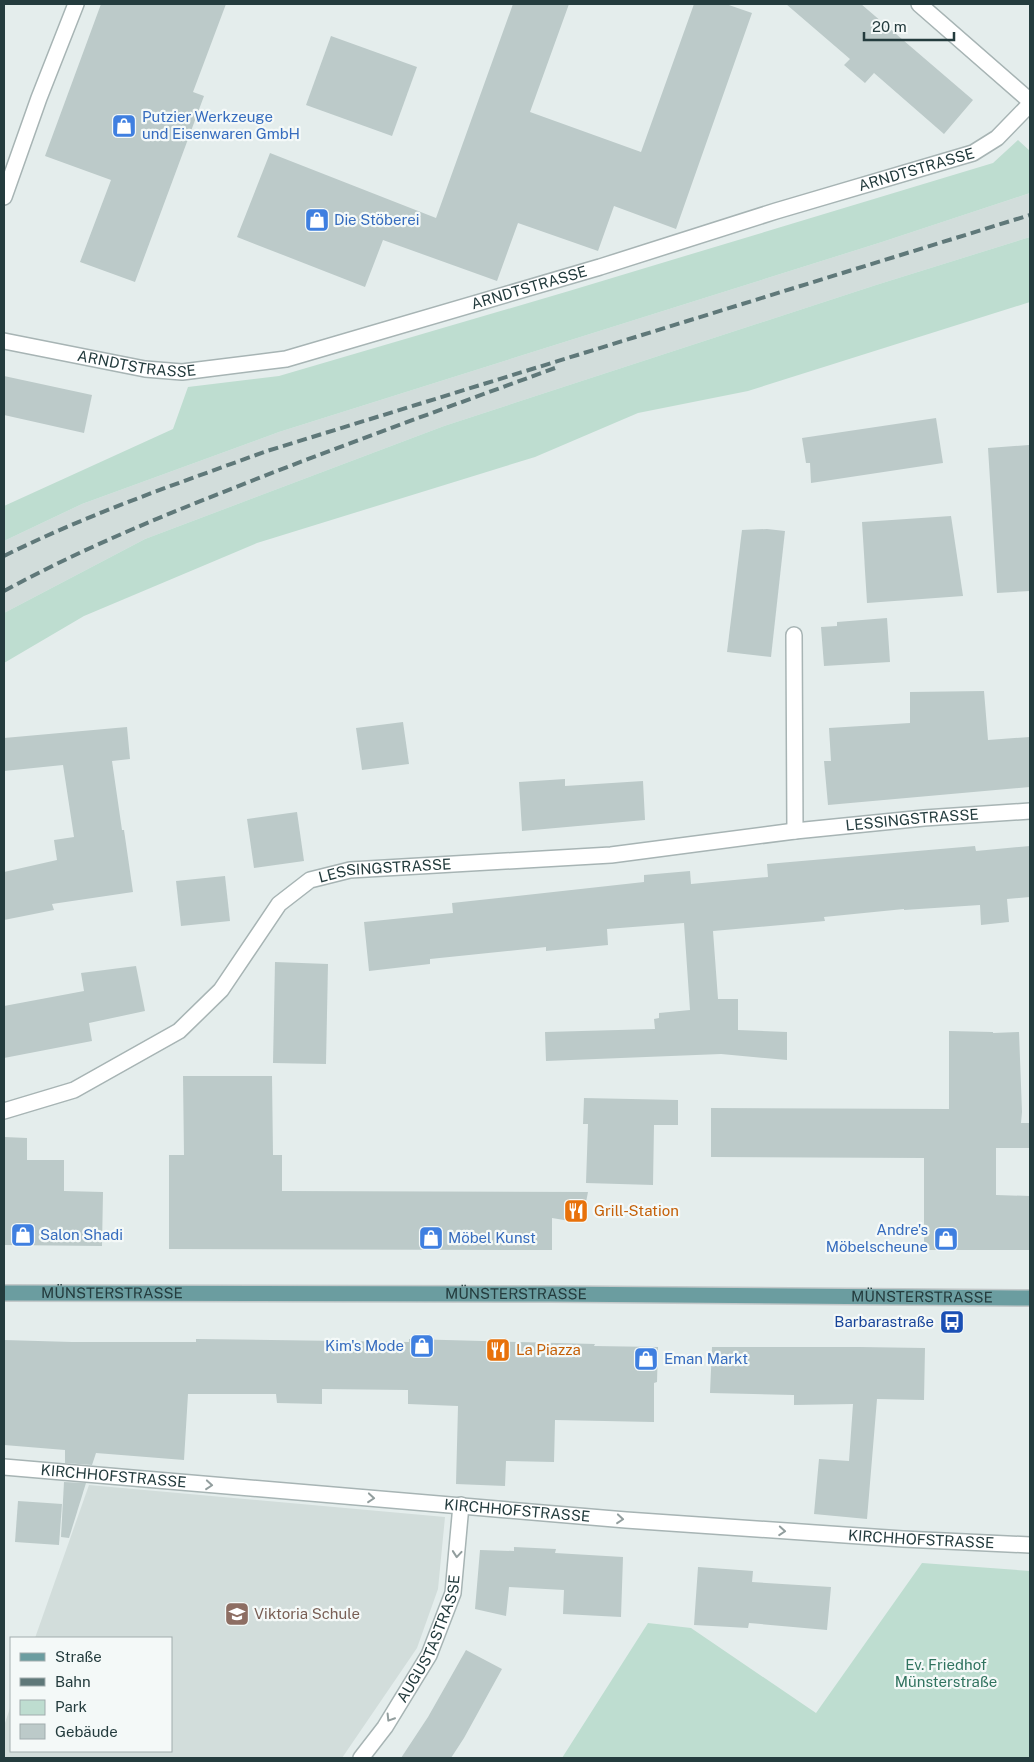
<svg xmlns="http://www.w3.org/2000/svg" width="1034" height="1762" font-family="'Public Sans',sans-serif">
<rect width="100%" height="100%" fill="#e4edec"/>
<g fill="#d2dddb">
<path d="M1030,193V237L876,285L444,426L145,539L4,613V541L82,504L279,432L882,242Z"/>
<path d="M89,1485L445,1517L438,1589L417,1648L342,1758H4V1726L11,1705V1751H171V1638H35Z"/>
</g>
<g fill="#beddd0">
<path d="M1018,140L1030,151V193L882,242L279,432L82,504L4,541V506L173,429L188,387L279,376L569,291L993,163Z"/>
<path d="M1030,237V302L748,391L638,413L535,457L257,543L84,616L4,663V613L145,539L444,426L876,285Z"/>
<path d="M922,1563L1030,1571V1758H562L648,1623L691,1628L816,1713Z"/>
</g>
<g fill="#bccac9">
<path d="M101,4H226L193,92L204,96L135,282L80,262L111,180L45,156Z"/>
<path d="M513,4H569L530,112L641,152L694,4H726L752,13L676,229L614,206L598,251L518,223L497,281L383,240L365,287L237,237L270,153L436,218Z"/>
<path d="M786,4H861L973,100L944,134L874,73L865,83L844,65L850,59Z"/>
<path d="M331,36L417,67L392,136L306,105Z"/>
<path d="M4,376L92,395L84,433L4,415Z"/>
<path d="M936,418L943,463L811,483L810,463H806L802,438Z"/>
<path d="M1029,445L1030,591L997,593L988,448Z"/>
<path d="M951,516L963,596L867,603L862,522Z"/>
<path d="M767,529L785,531L771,657L727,652L742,530Z"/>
<path d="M887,618L890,662L824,666L821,627L837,626V622Z"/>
<path d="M984,691L988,740L1030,737V787L828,805L824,761H831L829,728L910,723V692Z"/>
<path d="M403,722L409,764L362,770L356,728Z"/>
<path d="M127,727L130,759L112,761L122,830H124L133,892L52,904L54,910L4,920V872L57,860L54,840L74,837L63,765L4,771V738Z"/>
<path d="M565,779V786L643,781L645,820L522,831L519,782Z"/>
<path d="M297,812L304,861L254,868L247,819Z"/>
<path d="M975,846L976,851L1030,846V897L1007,899L1009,922L981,925L980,905L904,910V909L824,917L825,921L713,931L718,999H738V1030L787,1032V1060L721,1054L546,1061L545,1032L655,1029L654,1019L659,1018V1013L690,1010L684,923L607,929L608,945L546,951V947L430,959V964L369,971L364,922L453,913L452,903L644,882V875L690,871L691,884L768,877L767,864Z"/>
<path d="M225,876L230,921L181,926L176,881Z"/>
<path d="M275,962L328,964L326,1064L273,1063Z"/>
<path d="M136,966L145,1011L89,1023L92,1041L4,1058V1006L84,991L81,973Z"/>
<path d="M949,1031L993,1032V1033L1019,1032L1022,1112L1021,1123H1030V1148H996V1195L1030,1196V1250H924V1158L711,1157V1108L949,1109Z"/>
<path d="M183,1076H272L273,1155H282V1191L588,1192L582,1223L552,1218V1250L169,1249V1155H184Z"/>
<path d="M584,1098L678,1100V1125H654L653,1185L586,1183L588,1124H583Z"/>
<path d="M4,1137L27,1138V1160H64V1191L103,1192L102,1246L4,1245Z"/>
<path d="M196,1339L409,1342V1339L595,1344L594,1346L658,1347L657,1382L654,1383V1422L555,1420L554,1462L506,1461L505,1486L456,1484L458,1406L408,1404V1390L322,1389V1404L277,1403L276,1394H188L184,1460L96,1453L92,1465L65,1463V1450L4,1445V1340L72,1342H196Z"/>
<path d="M712,1347H860L925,1348L924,1400L877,1399L867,1519L814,1514L819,1459L849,1461L853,1404L794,1405V1395L710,1393Z"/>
<path d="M64,1482L86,1483L69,1538L61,1537Z"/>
<path d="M18,1501L62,1504L59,1545L15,1542Z"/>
<path d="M514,1547L556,1549L555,1553L623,1557L621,1617L563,1614L564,1590L509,1587L506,1616L475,1609L480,1550L514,1551Z"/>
<path d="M698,1567L753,1571L752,1582L831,1587L827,1630L749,1623L748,1628L694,1625Z"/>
<path d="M466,1650L502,1669L464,1738L451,1758H401L428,1717Z"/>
</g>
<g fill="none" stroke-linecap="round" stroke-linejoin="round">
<defs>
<g id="minor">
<path d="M919,4L1030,101"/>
<path d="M4,197L39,98L76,4"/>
<path id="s1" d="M4,341L145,369L182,372L286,359L600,267L776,211L973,153L997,138L1030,104"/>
<path d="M794,635L795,831"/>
<path id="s2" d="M4,1111L74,1090L179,1031L221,990L279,904L310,880L350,870L611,855L795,831L924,818L1030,811"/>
<path id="s3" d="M4,1467L626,1520L903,1539L1030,1545"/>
<path id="s4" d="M361,1758L385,1727L429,1655L453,1593L461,1505"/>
</g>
<g id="major">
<path id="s5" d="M4,1293L551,1294L1030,1298"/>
</g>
</defs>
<use href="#minor" stroke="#a7b4b4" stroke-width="18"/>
<use href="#major" stroke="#c2c8c9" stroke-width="18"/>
<use href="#minor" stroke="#fff" stroke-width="15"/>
<use href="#major" stroke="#6b9da0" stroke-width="15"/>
<g stroke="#5f7879" stroke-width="4" stroke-dasharray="10 5" stroke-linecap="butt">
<path d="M4,556C88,514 179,483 267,451L1030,215"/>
<path d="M4,591C74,553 147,522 221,493C331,449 443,409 555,368"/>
</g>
</g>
<defs><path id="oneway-chevron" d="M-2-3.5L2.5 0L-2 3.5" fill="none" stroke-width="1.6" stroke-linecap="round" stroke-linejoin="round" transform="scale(1.25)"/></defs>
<g stroke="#929e9e">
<use href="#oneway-chevron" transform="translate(209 1485) rotate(5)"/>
<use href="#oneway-chevron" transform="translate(371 1498) rotate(5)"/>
<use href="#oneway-chevron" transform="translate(620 1519) rotate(5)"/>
<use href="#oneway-chevron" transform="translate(782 1531) rotate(4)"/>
<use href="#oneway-chevron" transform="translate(457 1554) rotate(95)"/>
<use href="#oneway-chevron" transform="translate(390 1718) rotate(122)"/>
</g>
<defs>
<symbol id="shop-square" viewBox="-11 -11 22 22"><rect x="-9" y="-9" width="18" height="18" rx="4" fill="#3f7fe0" stroke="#f4f9f8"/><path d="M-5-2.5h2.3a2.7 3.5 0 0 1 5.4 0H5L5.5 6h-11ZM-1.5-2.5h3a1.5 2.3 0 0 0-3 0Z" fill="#fff"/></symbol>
<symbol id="restaurant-square" viewBox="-11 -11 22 22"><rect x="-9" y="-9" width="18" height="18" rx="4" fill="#e8710a" stroke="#f4f9f8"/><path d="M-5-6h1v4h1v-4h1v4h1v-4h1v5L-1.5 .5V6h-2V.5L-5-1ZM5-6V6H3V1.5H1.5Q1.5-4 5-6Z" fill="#fff"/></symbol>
<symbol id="bus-square" viewBox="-11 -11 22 22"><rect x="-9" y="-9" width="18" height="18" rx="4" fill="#1a4fb4" stroke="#f4f9f8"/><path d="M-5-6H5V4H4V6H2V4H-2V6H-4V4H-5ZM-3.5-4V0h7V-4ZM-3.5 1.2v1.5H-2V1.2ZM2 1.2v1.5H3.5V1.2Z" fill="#fff"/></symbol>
<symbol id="school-square" viewBox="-11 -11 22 22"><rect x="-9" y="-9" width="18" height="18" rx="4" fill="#8d6e63" stroke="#f4f9f8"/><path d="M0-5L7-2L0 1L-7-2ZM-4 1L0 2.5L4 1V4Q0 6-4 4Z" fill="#fff"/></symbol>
</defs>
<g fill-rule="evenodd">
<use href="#shop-square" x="110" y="112" width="28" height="28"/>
<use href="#shop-square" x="303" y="206" width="28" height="28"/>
<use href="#restaurant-square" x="562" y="1197" width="28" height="28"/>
<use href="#shop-square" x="9" y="1221" width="28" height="28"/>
<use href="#shop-square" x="417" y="1224" width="28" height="28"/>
<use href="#shop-square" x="932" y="1225" width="28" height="28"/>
<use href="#bus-square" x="938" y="1308" width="28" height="28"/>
<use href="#shop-square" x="408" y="1332" width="28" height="28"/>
<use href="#restaurant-square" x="484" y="1336" width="28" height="28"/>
<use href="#shop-square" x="632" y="1345" width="28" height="28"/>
<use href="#school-square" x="223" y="1600" width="28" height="28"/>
</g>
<g text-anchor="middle" stroke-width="4.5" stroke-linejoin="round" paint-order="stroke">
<g font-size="15" fill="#366cbe" stroke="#f4f9f8" text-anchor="start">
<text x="142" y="122">Putzier Werkzeuge<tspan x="142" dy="17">und Eisenwaren GmbH</tspan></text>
<text x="334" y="225">Die Stöberei</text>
<text x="928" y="1235" text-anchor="end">Andre's<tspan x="928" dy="17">Möbelscheune</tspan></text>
<text x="40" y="1240">Salon Shadi</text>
<text x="448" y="1243">Möbel Kunst</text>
<text x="404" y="1351" text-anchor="end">Kim's Mode</text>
<text x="664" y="1364">Eman Markt</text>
</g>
<g font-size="15" fill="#243c3e" stroke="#f4f9f8">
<text dy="5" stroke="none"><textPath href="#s1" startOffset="944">ARNDTSTRASSE</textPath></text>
<text dy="5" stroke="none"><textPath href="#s1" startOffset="539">ARNDTSTRASSE</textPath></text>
<text dy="5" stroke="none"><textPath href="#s1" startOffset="135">ARNDTSTRASSE</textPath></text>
<text dy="5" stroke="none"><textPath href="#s2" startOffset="1001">LESSINGSTRASSE</textPath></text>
<text dy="5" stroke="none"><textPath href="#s2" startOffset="471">LESSINGSTRASSE</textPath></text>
<text dy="5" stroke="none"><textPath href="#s5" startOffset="108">MÜNSTERSTRASSE</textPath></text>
<text dy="5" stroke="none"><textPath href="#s5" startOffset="512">MÜNSTERSTRASSE</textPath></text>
<text dy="5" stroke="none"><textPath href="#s5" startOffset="918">MÜNSTERSTRASSE</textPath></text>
<text dy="5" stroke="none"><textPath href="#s3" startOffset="110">KIRCHHOFSTRASSE</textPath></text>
<text dy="5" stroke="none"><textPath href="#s3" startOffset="515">KIRCHHOFSTRASSE</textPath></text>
<text dy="5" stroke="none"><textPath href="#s3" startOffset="920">KIRCHHOFSTRASSE</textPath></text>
<text dy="5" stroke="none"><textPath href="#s4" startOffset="139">AUGUSTASTRASSE</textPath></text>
</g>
<g font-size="15" fill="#c56008" stroke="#f4f9f8" text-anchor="start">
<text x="594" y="1216">Grill-Station</text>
<text x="516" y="1355">La Piazza</text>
</g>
<g font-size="15" fill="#164399" stroke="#f4f9f8" text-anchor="end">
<text x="934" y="1327">Barbarastraße</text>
</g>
<g font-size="15" fill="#785e54" stroke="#f4f9f8" text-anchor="start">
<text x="254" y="1619">Viktoria Schule</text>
</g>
<g font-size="15" fill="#30735f" stroke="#f4f9f8">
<text x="946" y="1670">Ev. Friedhof<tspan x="946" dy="17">Münsterstraße</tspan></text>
</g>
</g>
<rect width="1034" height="1762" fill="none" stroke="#243c3e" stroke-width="10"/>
<rect x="10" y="1637" width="162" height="115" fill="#f4f9f8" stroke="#a1adae"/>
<rect x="20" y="1653" width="25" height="8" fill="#6b9da0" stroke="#a1adae"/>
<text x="55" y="1662" font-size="15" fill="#243c3e">Straße</text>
<rect x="20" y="1678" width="25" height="8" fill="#5f7879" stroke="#a1adae"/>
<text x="55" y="1687" font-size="15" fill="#243c3e">Bahn</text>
<rect x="20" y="1700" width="25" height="15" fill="#beddd0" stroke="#a1adae"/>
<text x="55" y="1712" font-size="15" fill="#243c3e">Park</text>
<rect x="20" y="1724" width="25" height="15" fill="#bccac9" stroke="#a1adae"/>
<text x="55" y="1737" font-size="15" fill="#243c3e">Gebäude</text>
<path d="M864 32v8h90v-8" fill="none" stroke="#243c3e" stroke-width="2.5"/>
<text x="872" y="32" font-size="15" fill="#243c3e" stroke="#f4f9f8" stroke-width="4" paint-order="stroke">20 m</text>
</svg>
